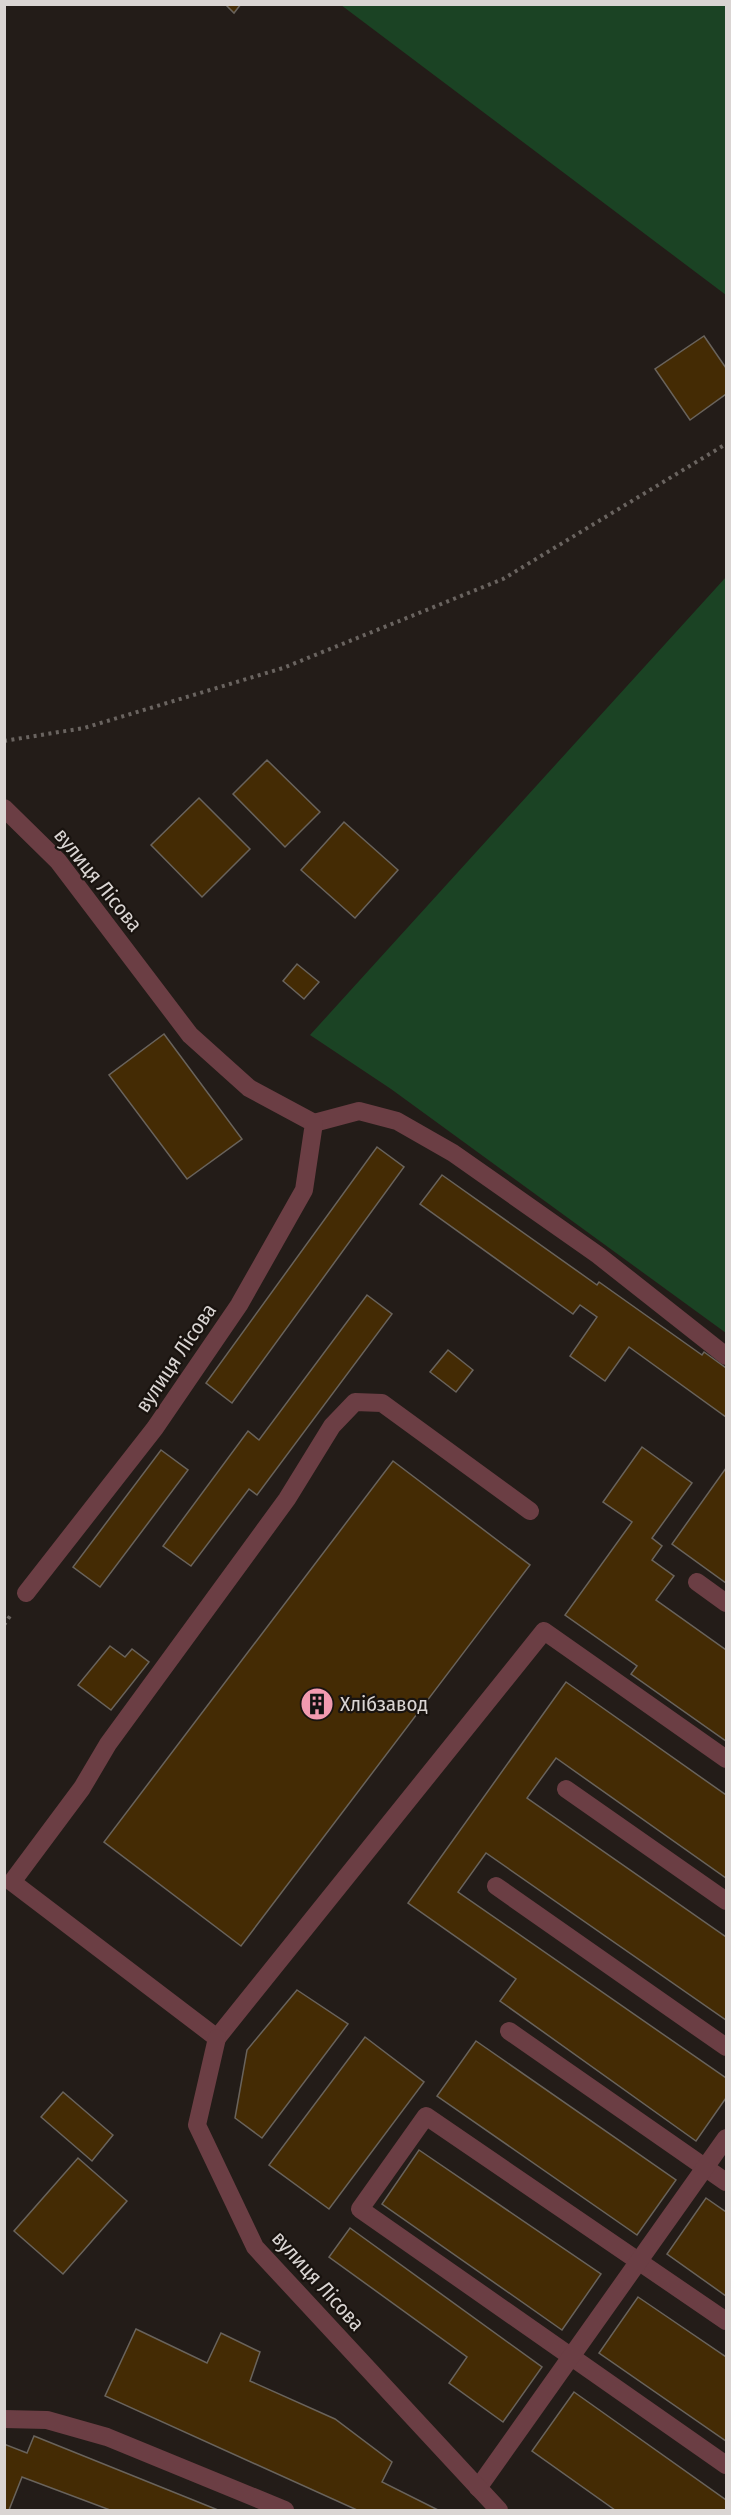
<svg xmlns="http://www.w3.org/2000/svg" width="731" height="2515" font-family="'Fira Sans Condensed',sans-serif">
<rect width="100%" height="100%" fill="#231c18"/>
<g fill="#1b4324">
<path d="M341,5H726V295Z"/>
<path d="M726,577V1333L391,1089L310,1035Z"/>
</g>
<g fill="#442b04" stroke="#69635c" stroke-width="1.5">
<path d="M225,4H241L234,13Z"/>
<path d="M704,336L726,368V394L690,420L655,369Z"/>
<path d="M267,760L320,812L285,847L233,794Z"/>
<path d="M199,798L250,849L202,897L151,845Z"/>
<path d="M344,822L398,870L355,918L301,870Z"/>
<path d="M297,964L319,982L304,999L283,981Z"/>
<path d="M164,1034L242,1139L187,1179L109,1075Z"/>
<path d="M377,1147L404,1167L232,1403L206,1383Z"/>
<path d="M442,1175L597,1285L599,1282L702,1355L704,1352L726,1368V1417L629,1347L605,1381L570,1356L597,1317L580,1305L573,1314L420,1204Z"/>
<path d="M367,1295L392,1314L257,1495L249,1489L191,1566L163,1546L248,1431L259,1440Z"/>
<path d="M448,1350L473,1370L456,1392L430,1372Z"/>
<path d="M642,1447L692,1483L652,1538L662,1546L652,1560L674,1576L656,1600L726,1650V1741L631,1674L637,1666L565,1615L632,1522L603,1502Z"/>
<path d="M161,1450L188,1470L100,1587L73,1567Z"/>
<path d="M393,1461L530,1565L241,1946L104,1842Z"/>
<path d="M726,1468V1583L672,1544Z"/>
<path d="M110,1646L125,1657L132,1649L149,1662L111,1710L78,1685Z"/>
<path d="M566,1682L726,1795V1878L556,1758L527,1798L726,1937V2020L486,1853L458,1892L726,2078V2098L696,2141L500,2001L516,1979L408,1903Z"/>
<path d="M297,1990L348,2024L262,2138L235,2118L247,2050Z"/>
<path d="M365,2037L424,2082L329,2209L269,2165Z"/>
<path d="M476,2041L676,2180L637,2235L437,2096Z"/>
<path d="M63,2092L113,2135L92,2161L41,2117Z"/>
<path d="M419,2150L601,2274L562,2330L382,2204Z"/>
<path d="M78,2158L127,2201L63,2274L14,2231Z"/>
<path d="M706,2198L726,2212V2296L667,2254Z"/>
<path d="M350,2228L542,2367L503,2422L449,2383L467,2357L329,2257Z"/>
<path d="M638,2297L726,2357V2441L599,2353Z"/>
<path d="M136,2329L207,2363L221,2333L260,2352L250,2381L335,2419L392,2462L382,2482L438,2510H357L105,2396Z"/>
<path d="M574,2392L726,2500V2510H615L532,2451Z"/>
<path d="M34,2436L218,2510H110L22,2477L9,2510H4V2444L27,2453Z"/>
</g>
<g fill="none" stroke-linecap="round" stroke-linejoin="round">
<g stroke="#6a6460" stroke-width="4" stroke-dasharray="3 4.5" stroke-linecap="butt">
<path d="M4,741L84,728L283,668L503,579L726,444"/>
<path d="M4,1625L12,1613"/>
</g>
<g stroke="#6b3e44" stroke-width="18">
<path d="M314,1123L359,1111L397,1121L453,1153L598,1255L726,1356"/>
<path d="M530,1511L382,1403L355,1402L332,1426L287,1499L108,1744L82,1788L12,1882L217,2038L544,1631L726,1759"/>
<path d="M697,1582L726,1603"/>
<path d="M566,1789L726,1901"/>
<path d="M496,1886L726,2047"/>
<path d="M509,2031L726,2182"/>
<path d="M726,2321L426,2116L360,2209L726,2465"/>
<path d="M4,2419L47,2420L107,2437L285,2510"/>
<path d="M478,2488L726,2138"/>
</g>
<g stroke="#6b3e44" stroke-width="18">
<path d="M4,808L58,861L190,1035L249,1088L314,1123L304,1190L239,1305L155,1428L26,1593"/>
<path d="M217,2038L197,2125L255,2247L499,2510"/>
</g>
</g>
<defs>
<symbol id="building-disc" viewBox="-11 -11 22 22"><circle r="9.5" fill="#f29ab0" stroke="#19130f"/><path d="M-4-6H4V6H1V3H-1V6H-4ZM-2.5-4.3h1.7v1.8h-1.7ZM.8-4.3h1.7v1.8H.8ZM-2.5-1h1.7V.8h-1.7ZM.8-1h1.7V.8H.8Z" fill="#111"/></symbol>
</defs>
<g fill-rule="evenodd">
<use href="#building-disc" x="298" y="1685" width="38" height="38"/>
</g>
<g text-anchor="middle" stroke-width="4.5" stroke-linejoin="round" paint-order="stroke">
<g font-size="21" fill="#dad5d3" stroke="#19130f">
<text transform="translate(98 880) rotate(51)" y="7">вулиця Лісова</text>
<text transform="translate(176 1358) rotate(-56)" y="7">вулиця Лісова</text>
<text transform="translate(318 2281) rotate(48)" y="7">вулиця Лісова</text>
</g>
<g font-size="21" fill="#dad5d3" stroke="#19130f" text-anchor="start">
<text x="340" y="1711">Хлібзавод</text>
</g>
</g>
<rect width="731" height="2515" fill="none" stroke="#dad5d3" stroke-width="12"/>
</svg>
